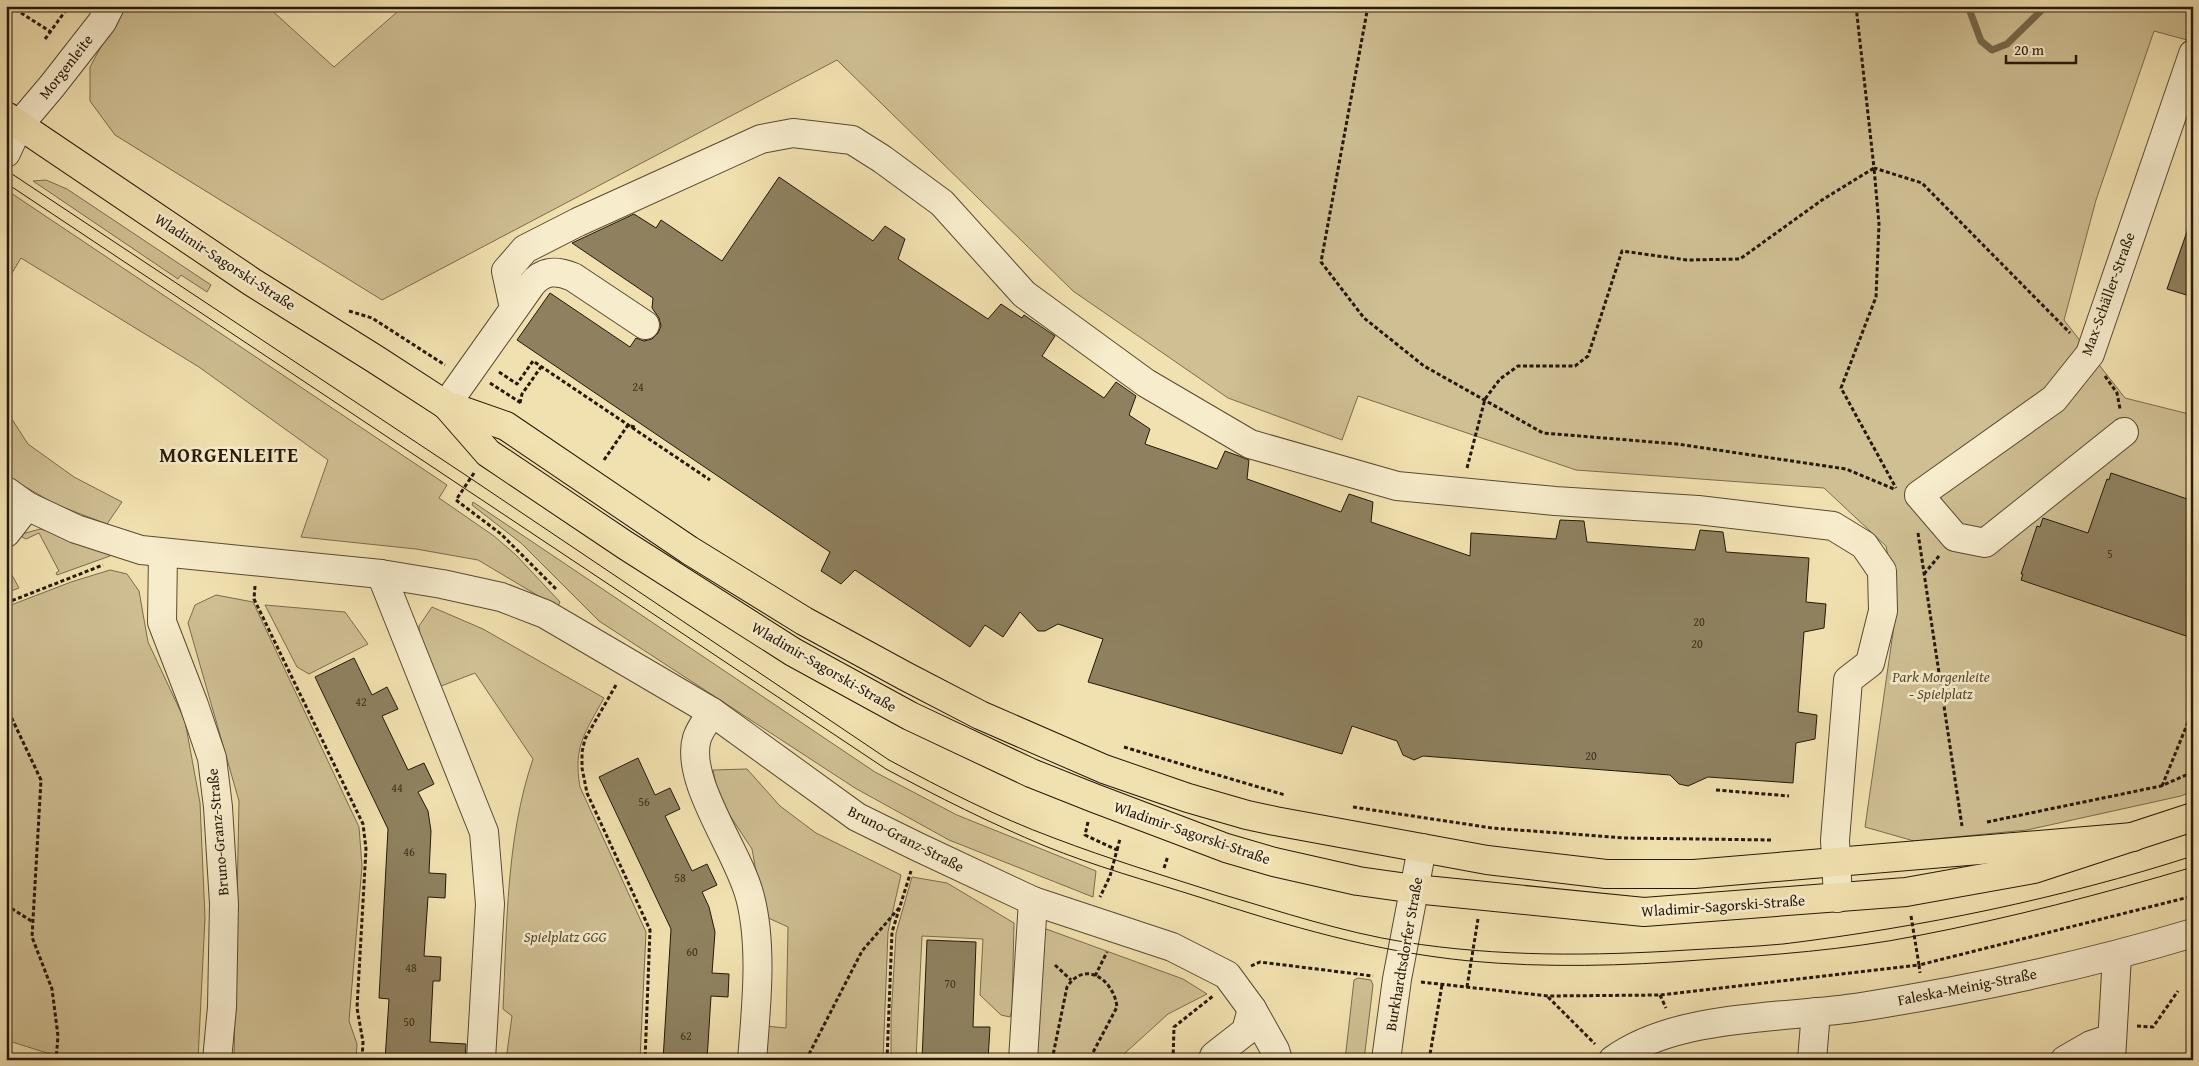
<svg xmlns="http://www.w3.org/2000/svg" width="2199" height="1066" font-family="'Gentium Book Plus',serif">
<rect width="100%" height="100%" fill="#f2e1b0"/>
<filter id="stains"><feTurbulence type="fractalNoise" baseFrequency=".004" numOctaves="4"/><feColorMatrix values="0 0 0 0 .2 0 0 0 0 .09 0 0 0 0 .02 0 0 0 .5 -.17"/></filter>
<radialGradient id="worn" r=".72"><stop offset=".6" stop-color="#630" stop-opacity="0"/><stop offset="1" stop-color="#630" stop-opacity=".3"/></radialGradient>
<g fill="#cfbf93" stroke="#7a6c4d">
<path d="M123,6H267L334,67L404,6H2193V29L2187,40L2154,31L2096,200L2064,320L2125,398L2193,415V791L2181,796L2027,830L1914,841L1865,827L1897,605L1886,546L1824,488L1576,470L1358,396L1342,440L1228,398L1073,291L837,60L382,300L115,135L90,101V67Z"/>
<path d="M46,180L67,189L211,285L207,292L181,275L178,279L33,181Z"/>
<path d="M11,193L447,485L439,498L494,536L516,555L560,602L558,606L552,604L478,560L416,549L301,537L328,460L199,367L21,258L6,283V197Z"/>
<path d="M6,410L28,444L74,477L122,502L107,524L57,505L8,477L6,474Z"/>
<path d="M473,502L875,772L957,815L1096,871L1093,897L949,840L855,788L599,621L521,543L472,505Z"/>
<path d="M40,529L67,536L110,552V556L57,575L56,573L59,571L39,533L26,539L22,537V534Z"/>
<path d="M6,564L19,588L6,593Z"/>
<path d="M110,570L127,574L139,591L148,642L185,721L200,803L205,918L198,1060H69L6,1040V607L71,582Z"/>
<path d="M216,595L253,602L359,827L362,866L349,1021L357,1044L356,1060H234L239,801L188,623L195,605Z"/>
<path d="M265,605L345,612L368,644L309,674L297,667Z"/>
<path d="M432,607L483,629L604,698C585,733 573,746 580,787L646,932L640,1060H506L512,1016L503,1009C507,926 506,838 533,759L475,673L436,688L421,654L419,626Z"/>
<path d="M747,769L780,806L816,833L901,875L888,932L883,1060H762L765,1026L786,1028L788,927L764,916L752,849L719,799L713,770Z"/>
<path d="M912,877L947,883L1014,923L1012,1009L1010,1017L1001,1015L980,995L983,939L922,936L916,1060H891V1018L896,933Z"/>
<path d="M1038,926L1183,979L1207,994L1168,1014L1125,1053L1124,1060H1031Z"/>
<path d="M1358,978L1371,980L1373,985L1364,1060H1345L1354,980Z"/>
</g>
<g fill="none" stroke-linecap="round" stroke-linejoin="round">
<path stroke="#76684a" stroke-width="7" d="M1968,6L1981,41L1992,50L2007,44L2046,6"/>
</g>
<g fill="#8f815f" stroke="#241807">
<path d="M779,177L873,241L885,226L905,239L898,259L988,319L1001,304L1022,318L1024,315L1049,332L1055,336L1042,356L1104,398L1116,382L1136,396L1129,415L1150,429L1145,444L1217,469L1225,451L1239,456L1249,460L1247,479L1341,512L1349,494L1373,502L1371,522L1470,556L1471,533L1556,539L1560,520L1584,521L1587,542L1695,550L1700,530L1723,532L1726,552L1809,558L1806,602L1826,604L1824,628L1804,632L1798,712L1817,715L1815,739L1796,743L1793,783L1708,777L1688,786L1679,784L1670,775L1423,756L1414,760L1403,755L1397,741L1352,726L1342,754L1088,682L1103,639L1058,624L1045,631H1038L1020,612L1003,637L985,625L970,647L855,570L841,584L821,571L830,552L517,340L550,293L630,347L636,338L644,341L652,339L658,333L661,326L659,318L652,308L653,298L572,243L634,214L656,228L661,220L722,261Z"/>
<path d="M2190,223H2193V297L2167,289Z"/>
<path d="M2111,473L2193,501V626L2189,637L2021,580L2023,574H2021L2037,526L2040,527L2043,518L2088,533L2107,479L2109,480Z"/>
<path d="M354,658L372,695L387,687L398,709L382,716L408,770L424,763L434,784L418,792L428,811L431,831L429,873L446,874L445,898L428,897L424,956L441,957L440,981H433L430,1042L466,1044L465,1060H385L389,999L379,998L388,829L315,677Z"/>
<path d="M638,758L655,795L670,788L680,809L665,816L692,871L707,864L717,885L702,892L709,907L715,932L712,973L729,974L728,997L711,996L707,1060H663L671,929L599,777Z"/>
<path d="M927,940L976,942L973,1027H990L988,1060H922Z"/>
</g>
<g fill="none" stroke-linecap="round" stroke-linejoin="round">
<defs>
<g id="minor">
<path d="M6,153L19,125L52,86L102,22L110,6"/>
<path d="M514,308L506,271L525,249L578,222L761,139L793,133L852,140L882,159L942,203L1024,294L1146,383L1250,444L1397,486L1555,501L1698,510L1833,526L1864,545L1882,571L1883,611L1870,663L1848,680L1835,840L1838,898"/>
<path d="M446,405L531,285C543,270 556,270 573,277L645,325"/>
<path d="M2124,432L1985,543L1955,537L1919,495L2054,399L2090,354L2193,54"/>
<path d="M6,491L27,506L6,533"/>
<path d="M27,506L76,529L141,550L381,574L442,584L501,597L545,614L712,712L857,817L918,847L1033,901L1172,947L1227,975L1252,1009L1275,1050L1278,1060"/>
<path d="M163,553L162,622L194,705L212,758L218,807L224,904L222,1007L217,1060"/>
<path d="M381,574L484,832L490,904L481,1060"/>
<path d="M712,712C707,720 700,729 697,738C684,781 739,852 750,897C763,946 756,1010 752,1060"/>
<path d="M1023,1060L1033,901"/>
<path d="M1213,1060L1214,1056L1246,1031L1252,1009"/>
<path d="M1386,1060L1397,979L1422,848"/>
<path d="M1613,1060C1678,1013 1784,1019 1861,1007C1974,989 2084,966 2193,933"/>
<path d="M1812,1060L1816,1012"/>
<path d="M2065,1060L2091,1045L2112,1038"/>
<path d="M2111,1060L2117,956"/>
</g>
<g id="major">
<path d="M6,116L252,282L375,359L446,405L506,426L689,550L804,621L905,676L980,715L1104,769L1188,798L1247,815L1275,821L1487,860L1606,874H1694L2133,837"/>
<path d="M447,406L488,453L625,545L793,652L910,716L1031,773L1094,798L1226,848L1274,862L1358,881L1415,889L1644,912L1906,892L2034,869L2193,817"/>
</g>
</defs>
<use href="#minor" stroke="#584a31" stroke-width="30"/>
<use href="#major" stroke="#241807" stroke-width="30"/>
<g stroke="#241807" stroke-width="3" stroke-dasharray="4 2.5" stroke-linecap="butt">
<path d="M10,6L51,32"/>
<path d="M1368,6L1321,262L1364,318L1424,366L1543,433L1677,444L1846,469L1894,489"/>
<path d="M1856,6L1874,168L1922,183L2070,333"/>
<path d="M45,39L69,6"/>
<path d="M349,311L372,318L445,365"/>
<path d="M499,372L517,384L533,361L710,480"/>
<path d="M2105,376L2117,393L2120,409"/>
<path d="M490,383L521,403"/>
<path d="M520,403L522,394L541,367"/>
<path d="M604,460L628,425L637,428"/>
<path d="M1467,468L1485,399L1500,379L1518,366H1575L1588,356L1622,251L1687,260L1740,259L1822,200L1874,168L1879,224L1876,297L1841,388L1896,488"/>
<path d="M474,473L456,500L501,534L557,590"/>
<path d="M1918,533L1962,826"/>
<path d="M1924,574L1939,556"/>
<path d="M255,586L254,599L363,824L366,849L357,1008L363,1042L362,1060"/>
<path d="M6,603L103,565"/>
<path d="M616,685L585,739L582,752V768L587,793L650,930L645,1060"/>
<path d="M6,706L41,780L32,937L52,989L58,1036L56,1060"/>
<path d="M1124,747L1285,795"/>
<path d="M2162,786L2193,710"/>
<path d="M1716,790L1789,796"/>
<path d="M1353,807L1492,828L1625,838L1772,840"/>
<path d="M1088,822L1085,835L1117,850L1110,876L1100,897"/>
<path d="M1987,822L2161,786L2193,772"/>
<path d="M1117,850L1120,839"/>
<path d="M1164,868L1168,856"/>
<path d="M6,905L33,922"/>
<path d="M1911,916L1919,965L2193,896"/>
<path d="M1055,965L1071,980"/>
<path d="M1251,966L1260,962L1373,976"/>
<path d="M1095,976L1107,952"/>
<path d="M1421,982L1548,996L1660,995L1919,965L1920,973"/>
<path d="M1467,987L1478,919"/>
<path d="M1660,995L1666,1008"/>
<path d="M1548,997L1595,1044"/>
<path d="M2137,1026L2153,1027L2178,991"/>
<path d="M1691,1056L1760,1060"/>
<path d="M806,1060L862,951L899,908"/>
<path d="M887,1060L892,932L911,871"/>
<path d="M1052,1060L1067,987C1085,959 1114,980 1117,1007L1089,1060"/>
<path d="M1173,1060L1174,1027L1213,996"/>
<path d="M1429,1060L1442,985"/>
</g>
<use href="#minor" stroke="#f7eccc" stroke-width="28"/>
<use href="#major" stroke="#f2e1b0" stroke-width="28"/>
<g stroke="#241807" stroke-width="1">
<path d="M6,170L470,478L889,760C943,789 997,817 1054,838C1109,859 1165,876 1221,894C1282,912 1342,932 1404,942C1498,957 1594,956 1688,950C1720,948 1751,947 1783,944C1922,927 2059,899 2193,856"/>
<path d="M6,183L886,769C938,797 990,823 1045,846C1094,866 1148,881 1199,897C1288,926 1376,952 1470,961C1546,968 1623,966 1700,960C1772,955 1845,950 1916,936C2010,918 2102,894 2193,867"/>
</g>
</g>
<g text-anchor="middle" stroke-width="5" stroke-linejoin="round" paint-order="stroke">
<g font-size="12" fill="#3f321d">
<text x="638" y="391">24</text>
<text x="2110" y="558">5</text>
<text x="1699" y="626">20</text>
<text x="1697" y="648">20</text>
<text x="361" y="706">42</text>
<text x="1591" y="760">20</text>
<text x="397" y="792">44</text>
<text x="644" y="806">56</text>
<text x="409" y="856">46</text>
<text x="680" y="882">58</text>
<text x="692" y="956">60</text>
<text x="411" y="972">48</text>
<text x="950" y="988">70</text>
<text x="409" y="1026">50</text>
<text x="686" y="1040">62</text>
</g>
<g font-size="15" fill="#241807" stroke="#f7eccc">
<text transform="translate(66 67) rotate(-52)" y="5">Morgenleite</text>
<text transform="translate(225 262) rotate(33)" y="5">Wladimir-Sagorski-Straße</text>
<text transform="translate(2108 294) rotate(-70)" y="5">Max-Schäller-Straße</text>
<text transform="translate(824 667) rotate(30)" y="5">Wladimir-Sagorski-Straße</text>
<text transform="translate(218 832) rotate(-95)" y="5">Bruno-Granz-Straße</text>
<text transform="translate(1192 833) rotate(19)" y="5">Wladimir-Sagorski-Straße</text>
<text transform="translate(906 839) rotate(27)" y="5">Bruno-Granz-Straße</text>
<text transform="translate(1723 906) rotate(-4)" y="5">Wladimir-Sagorski-Straße</text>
<text transform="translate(1404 954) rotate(-80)" y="5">Burkhardtsdorfer Straße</text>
<text transform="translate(1967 987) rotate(-11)" y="5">Faleska-Meinig-Straße</text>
</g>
<g font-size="15" font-style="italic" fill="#574a31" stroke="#f7eccc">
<text x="1941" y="682">Park Morgenleite<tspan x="1941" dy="17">- Spielplatz</tspan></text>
<text x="565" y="942">Spielplatz GGG</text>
</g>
<g font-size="20" font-weight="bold" letter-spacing="1" fill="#241807" stroke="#f7eccc">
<text x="229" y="462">MORGENLEITE</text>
</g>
</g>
<rect width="2199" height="1066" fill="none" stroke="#f2e1b0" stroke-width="25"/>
<rect x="8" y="8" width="2184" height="1051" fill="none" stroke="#241807" stroke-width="2.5"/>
<rect x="12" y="12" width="2174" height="1041" fill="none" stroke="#241807"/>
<path d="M2006 55v8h70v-8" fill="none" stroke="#241807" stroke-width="2.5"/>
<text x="2014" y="55" font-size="15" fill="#241807" stroke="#f7eccc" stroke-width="4" paint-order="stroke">20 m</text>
<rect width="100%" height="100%" filter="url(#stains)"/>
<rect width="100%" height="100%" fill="url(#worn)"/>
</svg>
